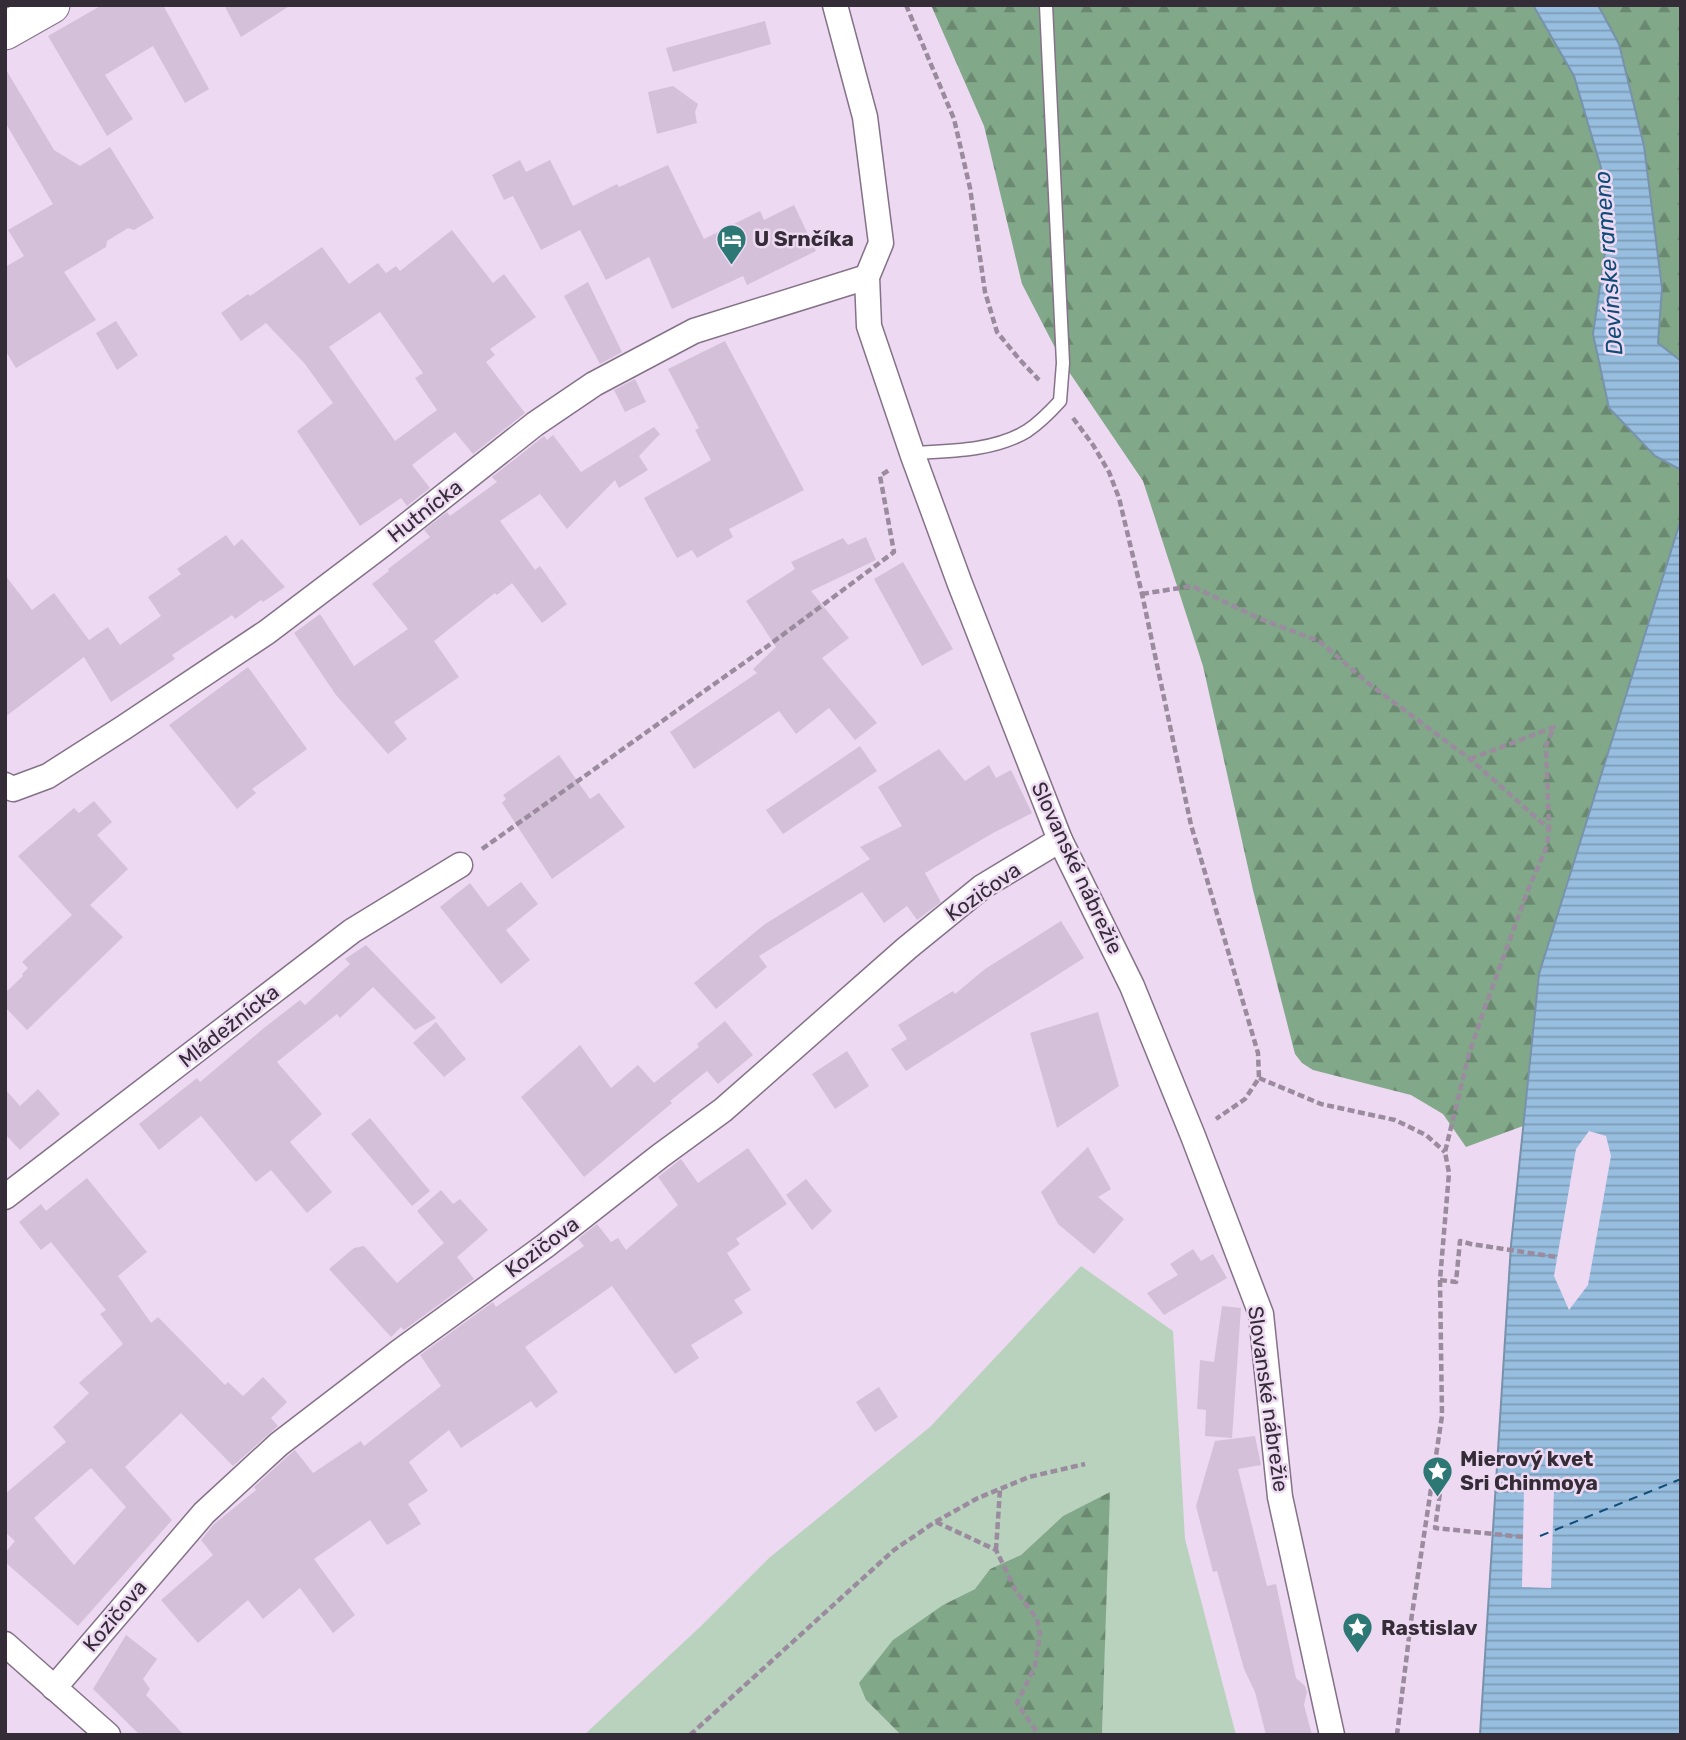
<svg xmlns="http://www.w3.org/2000/svg" width="1686" height="1740" font-family="Rubik,sans-serif">
<defs>
<pattern id="forest-firs" width="22" height="20" patternUnits="userSpaceOnUse" patternTransform="scale(1.75)"><rect width="22" height="20" fill="#81a888"/><path d="M5 1l3.5 6h-7zM16 11l3.5 6h-7z" fill="#6a8970"/></pattern>
<pattern id="water-rules" width="6" height="5" patternUnits="userSpaceOnUse" patternTransform="scale(1.75)"><rect width="6" height="5" fill="#97bedf"/><path d="M0 2.5h6" fill="none" stroke="#7c9bb6"/></pattern>
</defs>
<rect width="100%" height="100%" fill="#eed9f3"/>
<path fill="#b9d2bd" d="M1081,1266L1173,1331L1185,1539L1236,1735H1102L1109,1493L1063,1516L1021,1555L990,1569L975,1589L943,1605L866,1700L901,1735H584L701,1626L769,1558L930,1427Z"/>
<g fill="url(#forest-firs)">
<path d="M931,5H1533L1574,76L1612,205L1593,334L1655,456L1681,470V519L1539,973L1523,1126L1466,1147L1443,1114L1411,1095L1313,1070L1302,1063L1295,1054L1253,890L1203,666L1143,481L1063,363L1022,284L984,126Z"/>
<path d="M1598,5H1681V361L1658,343L1662,288L1644,146L1619,44Z"/>
<path d="M1110,1492L1102,1735H901L866,1700L859,1683L893,1640L943,1605L975,1589L990,1569L1021,1555L1063,1516Z"/>
</g>
<g fill="url(#water-rules)" stroke="#7992ac" stroke-width="2">
<path d="M1533,5H1598L1619,44L1644,146L1662,288L1658,343L1681,361V470L1655,456L1609,408L1593,334L1612,205L1574,76Z"/>
<path d="M1681,519V1735H1480L1511,1245L1539,974Z"/>
</g>
<g fill="#eed9f3">
<path d="M1589,1131L1606,1136L1611,1156L1588,1285L1569,1310L1554,1276L1576,1149Z"/>
<path d="M1524,1487L1554,1488L1551,1588L1522,1587Z"/>
</g>
<g fill="none" stroke-linecap="round" stroke-linejoin="round">
<path stroke="#0f4d78" stroke-width="2" stroke-dasharray="9 7" stroke-linecap="butt" d="M1540,1536L1681,1479"/>
</g>
<g fill="#d4c0d9" fill-rule="evenodd">
<path d="M102,5H163L209,89L185,103L153,46L105,75L133,119L107,136L48,36Z"/>
<path d="M224,5H291L241,37Z"/>
<path d="M765,21L771,44L673,72L666,48Z"/>
<path d="M5,68L54,150L80,166L110,147L154,218L134,230L128,228L107,241L106,247L64,272L96,320L16,368L5,350V267L24,256L8,230L53,204L5,122Z"/>
<path d="M673,86L698,104L695,112L697,123L657,134L648,92Z"/>
<path d="M520,160L526,172L550,160L573,206L617,184L619,187L668,165L704,239L760,211L764,220L794,205L816,251L747,285L743,276L672,309L649,257L606,280L580,230L541,250L513,196L504,200L492,175Z"/>
<path d="M452,230L493,283L504,274L536,317L490,349L495,355L486,362L525,413L473,454L455,432L412,465L430,488L407,506L401,498L360,526L297,431L333,403L305,364L266,323L241,341L221,313L248,294L250,296L322,247L349,284L378,263L386,273L396,266L400,271ZM380,312L423,373L415,378L437,410L395,441L329,347Z"/>
<path d="M588,282L622,352L600,364L564,296Z"/>
<path d="M116,321L138,355L117,370L96,333Z"/>
<path d="M725,341L804,490L729,529L733,537L697,558L692,550L677,558L644,498L711,460L695,430L699,428L668,369Z"/>
<path d="M635,379L646,402L625,412L614,390Z"/>
<path d="M654,427L660,434L639,456L648,470L619,488L615,480L567,529L540,494L500,521L535,570L540,566L567,604L542,623L512,583L497,595L495,593L434,641L459,677L394,722L407,739L388,754L336,695L294,633L320,614L354,666L408,629L372,584L389,571L388,569L430,537L424,530L447,512L450,516L497,482L492,477L544,436L547,440L553,435L581,472Z"/>
<path d="M226,535L234,546L242,539L285,587L263,602L261,600L235,619L232,615L172,655L175,659L111,702L84,657L5,717V575L32,610L54,593L89,640L108,627L120,645L161,616L148,597L181,574L177,569Z"/>
<path d="M866,537L876,560L811,591L849,638L822,658L877,723L855,740L829,708L796,734L779,711L694,769L670,732L757,673L753,669L776,647L746,601L795,569L791,562L843,538L848,545Z"/>
<path d="M903,562L953,649L922,666L874,579Z"/>
<path d="M248,667L307,749L252,789L256,793L237,809L169,725Z"/>
<path d="M860,746L877,771L783,834L766,810Z"/>
<path d="M939,749L965,781L989,765L996,778L1011,770L1032,813L993,833L925,873L941,902L917,920L907,906L884,923L862,892L759,956L767,967L716,1009L694,983L765,924L870,859L860,847L902,826L878,787Z"/>
<path d="M559,755L590,799L599,793L625,827L552,879L502,803L506,799L503,795Z"/>
<path d="M94,801L112,822L97,835L128,869L90,905L123,937L27,1030L5,1007V993L23,976L22,974L28,968L22,962L72,915L18,856L74,808L79,813Z"/>
<path d="M521,882L538,904L506,930L530,960L501,984L440,907L470,883L488,907Z"/>
<path d="M1061,921L1084,958L906,1071L891,1049L907,1039L898,1025L953,991L955,994L985,969Z"/>
<path d="M366,945L436,1018L415,1030L373,987L340,1018L337,1014L277,1062L322,1114L290,1142L332,1192L307,1213L271,1170L256,1182L201,1116L159,1150L139,1124L197,1078L200,1082L264,1028L300,1000L305,1005L350,964L345,959Z"/>
<path d="M1098,1012L1119,1086L1057,1128L1030,1033Z"/>
<path d="M725,1021L753,1055L718,1084L707,1071L670,1101L672,1103L584,1177L521,1097L580,1045L611,1088L638,1065L654,1083L699,1047L697,1044Z"/>
<path d="M436,1022L466,1059L444,1077L413,1043Z"/>
<path d="M847,1051L869,1086L835,1109L812,1074Z"/>
<path d="M5,1089L20,1106L38,1089L60,1114L20,1150L5,1134Z"/>
<path d="M370,1118L430,1191L412,1206L351,1134Z"/>
<path d="M1088,1147L1111,1189L1098,1197L1124,1219L1094,1254L1058,1224L1041,1192Z"/>
<path d="M748,1148L787,1204L736,1239L740,1244L727,1253L751,1290L734,1300L743,1313L691,1345L699,1358L675,1374L612,1286L525,1347L558,1392L536,1408L531,1401L461,1448L449,1430L409,1462L428,1491L408,1504L421,1524L387,1545L370,1520L314,1559L355,1615L333,1633L300,1588L263,1619L248,1600L198,1643L161,1600L213,1555L201,1540L214,1524L256,1490L254,1487L289,1455L295,1450L313,1473L361,1441L364,1446L441,1386L420,1355L493,1302L496,1307L584,1246L578,1239L597,1224L611,1242L618,1238L626,1250L678,1205L658,1177L681,1159L698,1183Z"/>
<path d="M87,1178L147,1252L118,1276L151,1323L158,1317L225,1385L228,1382L243,1396L263,1377L287,1402L271,1418L278,1426L233,1466L181,1413L125,1467L172,1520L78,1626L5,1562V1553L15,1541L5,1532V1494L66,1442L53,1427L89,1393L79,1383L123,1344L100,1314L106,1310L51,1242L41,1250L19,1222L41,1204L46,1211ZM91,1468L126,1507L74,1565L34,1518Z"/>
<path d="M806,1179L832,1211L812,1230L786,1195Z"/>
<path d="M441,1190L453,1204L460,1199L488,1230L457,1257L474,1279L404,1330L401,1327L391,1337L329,1269L354,1248L364,1246L397,1283L444,1243L417,1211Z"/>
<path d="M1193,1249L1201,1261L1213,1254L1227,1278L1164,1315L1147,1293L1178,1275L1170,1264Z"/>
<path d="M1222,1306L1241,1308L1232,1438L1205,1436L1206,1410L1197,1409L1200,1360L1214,1362Z"/>
<path d="M879,1387L898,1417L875,1432L856,1402Z"/>
<path d="M1255,1436L1261,1465L1238,1469L1267,1586L1276,1584L1296,1678L1305,1686L1307,1692L1304,1705L1312,1735H1266L1255,1692L1244,1669L1217,1571L1213,1572L1196,1506L1215,1441Z"/>
<path d="M126,1635L157,1659L143,1679L150,1689L146,1695L184,1735H140L93,1689Z"/>
</g>
<g fill="none" stroke-linecap="round" stroke-linejoin="round">
<defs>
<path id="lane" d="M912,453C950,451 994,451 1027,431C1039,423 1050,412 1060,401L1063,363L1046,5"/>
<g id="street">
<path d="M835,5L865,117L881,243L867,277L869,326L912,453L960,584L1060,840L1132,986L1193,1136L1261,1314L1280,1497L1332,1735"/>
<path d="M5,785L13,789L48,776L123,728L267,632L382,545L535,424L594,384L694,331L867,277"/>
<path d="M5,1197L352,931L460,865"/>
<path d="M5,1644L108,1735"/>
<path d="M54,1688L204,1513L279,1444L399,1352L545,1246L660,1156L723,1110L907,948L982,887L1060,840"/>
</g>
<path id="secondary" d="M5,31L51,5"/>
</defs>
<use href="#lane" stroke="#857289" stroke-width="15"/>
<use href="#street" stroke="#857289" stroke-width="27"/>
<use href="#secondary" stroke="#857289" stroke-width="39"/>
<g stroke="#9b8b9e" stroke-width="4.5" stroke-dasharray="7 3.5" stroke-linecap="butt">
<path d="M906,5L954,119L970,188L985,292L997,332L1020,360L1039,380"/>
<path d="M1073,418L1093,445L1109,472L1119,498L1142,594L1191,825L1258,1053L1259,1078L1245,1099L1216,1119"/>
<path d="M1142,594L1192,586L1258,618L1319,641L1368,683L1470,759L1549,829L1547,846L1528,890L1484,1010L1469,1054L1445,1152L1449,1173L1440,1280L1442,1416L1411,1621L1397,1735"/>
<path d="M1470,759L1554,727L1546,746L1549,828"/>
<path d="M482,849L765,648L894,552L880,476L889,470"/>
<path d="M1259,1078L1321,1104L1395,1120L1426,1135L1445,1152"/>
<path d="M1440,1280L1456,1282L1460,1241L1471,1244L1556,1257"/>
<path d="M1434,1470L1443,1472L1435,1528L1523,1537"/>
<path d="M936,1522L996,1550L1016,1591L1037,1619L1040,1634L1035,1666L1017,1703L1037,1732L1035,1735"/>
<path d="M996,1550L1000,1489"/>
<path d="M690,1735L894,1550L935,1522L978,1498L1029,1477L1085,1464"/>
</g>
<use href="#lane" stroke="#fff" stroke-width="12"/>
<use href="#street" stroke="#fff" stroke-width="24"/>
<use href="#secondary" stroke="#fff" stroke-width="37"/>
</g>
<defs>
<symbol id="hotel-pin" viewBox="-11 -11 22 30"><path d="M0 17L-7.5 6A9.5 9.5 0 1 1 7.5 6Z" fill="#2d7775" stroke="#eed9f3"/><path d="M-6-4.5h1.5V1H6V5H4.5V3h-9V5H-6ZM-4 0a1.8 1.8 0 1 1 3.6 0ZM.5 0V-2.5h3Q6-2.5 6 0Z" fill="#fff"/></symbol>
<symbol id="sight-pin" viewBox="-11 -11 22 30"><path d="M0 17L-7.5 6A9.5 9.5 0 1 1 7.5 6Z" fill="#2d7775" stroke="#eed9f3"/><path d="M0-6L1.8-2.2L6-1.7L2.9 1.2L3.7 5.4L0 3.3L-3.7 5.4L-2.9 1.2L-6-1.7L-1.8-2.2Z" fill="#fff"/></symbol>
</defs>
<g fill-rule="evenodd">
<use href="#hotel-pin" x="714" y="222" width="35" height="47"/>
<use href="#sight-pin" x="1420" y="1454" width="35" height="47"/>
<use href="#sight-pin" x="1340" y="1610" width="35" height="47"/>
</g>
<g text-anchor="middle" stroke-width="5" stroke-linejoin="round" paint-order="stroke">
<g font-size="21" font-weight="bold" fill="#342c36" stroke="#eed9f3" text-anchor="start">
<text x="754" y="246">U Srnčíka</text>
<text x="1460" y="1466">Mierový kvet<tspan x="1460" dy="24">Sri Chinmoya</tspan></text>
<text x="1381" y="1635">Rastislav</text>
</g>
<g font-size="21" fill="#342c36" stroke="#eed9f3">
<text transform="translate(425 511) rotate(-38)" y="7">Hutnícka</text>
<text transform="translate(1077 868) rotate(65)" y="7">Slovanské nábrežie</text>
<text transform="translate(983 892) rotate(-35)" y="7">Kozičova</text>
<text transform="translate(229 1026) rotate(-38)" y="7">Mládežnícka</text>
<text transform="translate(542 1247) rotate(-37)" y="7">Kozičova</text>
<text transform="translate(1268 1399) rotate(82)" y="7">Slovanské nábrežie</text>
<text transform="translate(115 1616) rotate(-50)" y="7">Kozičova</text>
</g>
<g font-size="23" font-style="italic" fill="#0f4d78" stroke="#eed9f3">
<text transform="translate(1608 263) rotate(-94)" y="8">Devínske rameno</text>
</g>
</g>
<rect width="1686" height="1740" fill="none" stroke="#342c36" stroke-width="14"/>
</svg>
